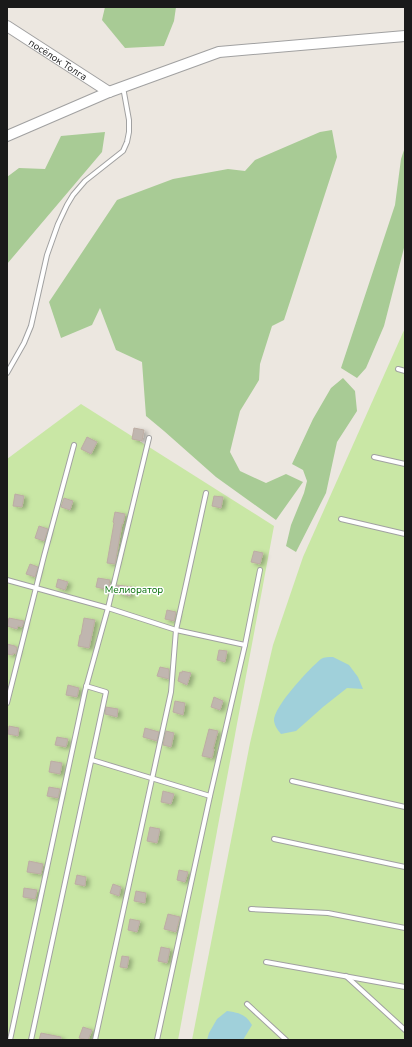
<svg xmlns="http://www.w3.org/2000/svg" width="412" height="1047" font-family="'Nunito Sans',sans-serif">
<defs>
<filter id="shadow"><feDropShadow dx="3.5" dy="2" stdDeviation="2" flood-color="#0004"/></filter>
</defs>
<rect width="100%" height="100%" fill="#ece7e0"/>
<g fill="#c9e7a5">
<path d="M405,328V1040H192L250,743L273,645L303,557Z"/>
<path d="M81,404L274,526L178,1040H7V459Z"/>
</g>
<g fill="#a8cb95">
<path d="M105,7H176L174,21L164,46L125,48L102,20Z"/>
<path d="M332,130L337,157L284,320L272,326L260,364L259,380L240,411L230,452L240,471L266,483L286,474L303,482L276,520L216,477L164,431L146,416L142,362L116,350L100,308L92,325L61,338L49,302L117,200L173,179L228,169L245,171L255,160L320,132Z"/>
<path d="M105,132L102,152L7,264V177L19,168L45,169L61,136Z"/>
<path d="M405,147V244L384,326L366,368L357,378L341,368L395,205L401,159Z"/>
<path d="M343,378L355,391L357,411L337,442L326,493L296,552L286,546L291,525L304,493L307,481L303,470L292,464L313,419L331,388Z"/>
</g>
<g fill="#a0d0da">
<path d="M333,657L349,665L358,677L363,689L347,688L323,707L296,731L281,734C278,730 275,727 274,721C273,707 310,668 321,659C324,657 329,657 333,657Z"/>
<path d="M227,1011C240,1013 245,1014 252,1025L243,1040H207L209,1033L217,1019Z"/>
</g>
<g fill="#c0b6af" stroke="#bdada3" filter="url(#shadow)">
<path d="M134,428L144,430L142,441L132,439Z"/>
<path d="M87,437L97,442L91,454L81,449Z"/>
<path d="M15,494L24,496L22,507L13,506Z"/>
<path d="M214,496L223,497L221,508L212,506Z"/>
<path d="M64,498L73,501L70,510L61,507Z"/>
<path d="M115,512L125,514L123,524H122L115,564L107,563L114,523L113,522Z"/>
<path d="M39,526L48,529L44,541L35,538Z"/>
<path d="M254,551L263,553L260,564L251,562Z"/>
<path d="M30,564L38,567L35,577L26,574Z"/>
<path d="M98,578L110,580L109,583H110L109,590L96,587Z"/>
<path d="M58,579L68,582L65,590L56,587Z"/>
<path d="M117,585L132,587L130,596L118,593V592L116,591Z"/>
<path d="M167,610L176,612L174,621L165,619Z"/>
<path d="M9,618L24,621L22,627L18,626L17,629L7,626Z"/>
<path d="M84,618L95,620L89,648L78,646L80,635H81Z"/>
<path d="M7,644L15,646V647H17L16,654L13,653V655L7,654Z"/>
<path d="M219,650L227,651L225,662L217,660Z"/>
<path d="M160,667L169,669V679L157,676Z"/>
<path d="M182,671L191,673L187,685L178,681L180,672L182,673Z"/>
<path d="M68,685L79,688L77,697L66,695Z"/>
<path d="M214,697L223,701L220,710L211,707Z"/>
<path d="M175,701L185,703L183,715L173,712Z"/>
<path d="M106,707L118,709L117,717L105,714Z"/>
<path d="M9,726L19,728L18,736L8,734Z"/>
<path d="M145,728L159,732L157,741L143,737Z"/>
<path d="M209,729L218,731L213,749H214L212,758L202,756Z"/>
<path d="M166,731L174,733L171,747L163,745Z"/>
<path d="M57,737L68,739L66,747L55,745Z"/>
<path d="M51,761L62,763L60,774L49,772Z"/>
<path d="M49,787L60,789L58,798L47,796Z"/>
<path d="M163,791L174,794L171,804L161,802Z"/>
<path d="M150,827L160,829L157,843L147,841Z"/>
<path d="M29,861L43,864L41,874L27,872Z"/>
<path d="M179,870L188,872L185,882L177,880Z"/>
<path d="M77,875L86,877L85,886L75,884Z"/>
<path d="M113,884L121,887L119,896L110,893Z"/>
<path d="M24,888L37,890L35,899L23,897Z"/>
<path d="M136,891L146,893L145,903L134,901Z"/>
<path d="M168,914L180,917L176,932L164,929Z"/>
<path d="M130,919L140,921L137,932L128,930Z"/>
<path d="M161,947L170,949L167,963L158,961Z"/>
<path d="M122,956L129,957L127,968L120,967Z"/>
<path d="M83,1027L92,1030L88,1040L79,1038Z"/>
<path d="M41,1033L61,1037V1040H39Z"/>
</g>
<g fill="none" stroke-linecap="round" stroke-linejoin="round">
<defs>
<g id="service">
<path d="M398,369L405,371"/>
<path d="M7,373L24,343L31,326L47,255L58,224L67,205L73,195L85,181L123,151L127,142L129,132V120L123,87"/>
<path d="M374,457L405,464"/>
<path d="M341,519L405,534"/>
<path d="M7,580L108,608L176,630L245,645"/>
<path d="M7,703L44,556L74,445"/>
<path d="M92,760L210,796"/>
<path d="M292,781L405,807"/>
<path d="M274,839L405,867"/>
<path d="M251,909L328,913L405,928"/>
<path d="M266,962L405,987"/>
<path d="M346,976L405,1030"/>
<path d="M247,1004L286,1040"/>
<path d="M10,1040L85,691L108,608L149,438"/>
<path d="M31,1040L106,692L86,686"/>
<path d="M95,1040L171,692L176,630L206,493"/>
<path d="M157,1040L210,796L245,645L260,570"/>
</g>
<g id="tertiary">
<path id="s1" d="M7,26L109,92"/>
<path d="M7,136L109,92L219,52L405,36"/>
</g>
</defs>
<use href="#service" stroke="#a1a1a1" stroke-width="6"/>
<use href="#tertiary" stroke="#a1a1a1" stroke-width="12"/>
<use href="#service" stroke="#fff" stroke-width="4"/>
<use href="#tertiary" stroke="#fff" stroke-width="10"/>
</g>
<g text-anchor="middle" stroke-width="3" stroke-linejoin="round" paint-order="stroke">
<g font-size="10" fill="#1a1a1a" stroke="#fff">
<text dy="4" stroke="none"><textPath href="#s1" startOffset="61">посёлок Толга</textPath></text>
</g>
<g font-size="10" fill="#0d740f" stroke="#fff">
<text x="134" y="593">Мелиоратор</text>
</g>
</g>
<rect width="412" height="1047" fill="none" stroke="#1a1a1a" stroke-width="16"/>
</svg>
